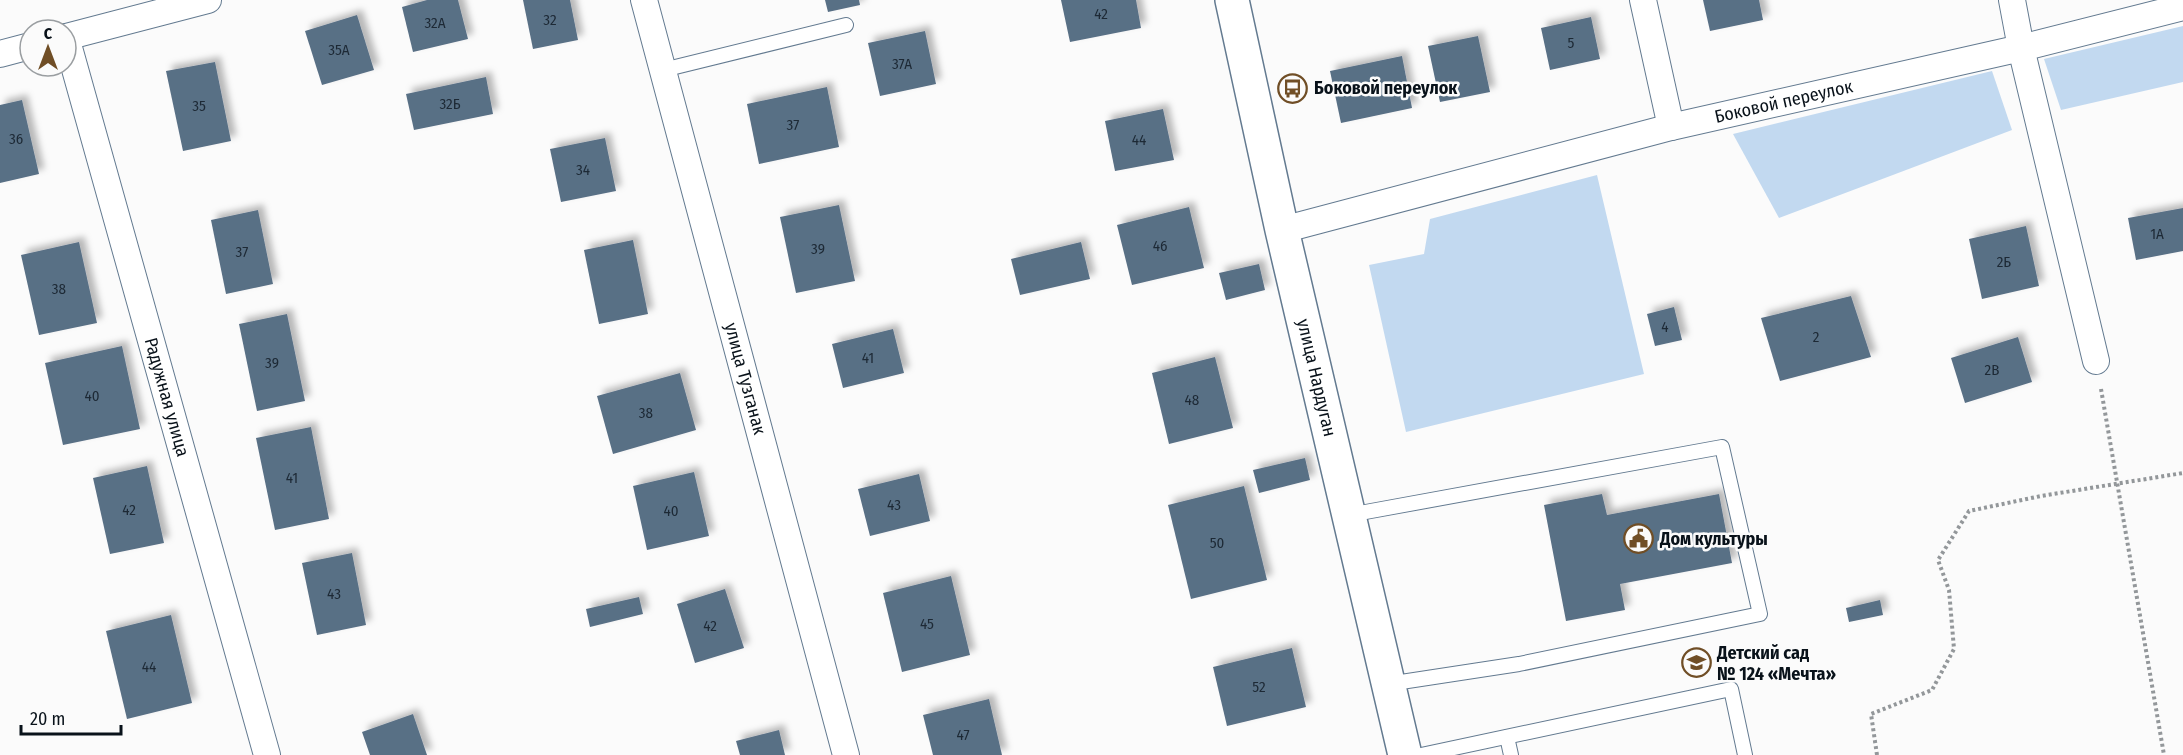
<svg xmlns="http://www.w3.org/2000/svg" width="2183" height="755" font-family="'Fira Sans Condensed',sans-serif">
<defs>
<filter id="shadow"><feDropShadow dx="5.5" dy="-5.5" stdDeviation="3" flood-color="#0004"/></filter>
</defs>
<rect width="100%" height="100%" fill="#fbfbfb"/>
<g fill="#c2d9f0">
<path d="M2183,26V82L2061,110L2044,59Z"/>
<path d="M1992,71L2012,130L1779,218L1733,134Z"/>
<path d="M1597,175L1644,374L1406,432L1369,265L1424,254L1430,219Z"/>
</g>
<g fill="#596f85" filter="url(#shadow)">
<path d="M427,0H458L468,39L413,52L402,7Z"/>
<path d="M523,0H570L578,40L533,49Z"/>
<path d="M825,0H859L860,5L828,12Z"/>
<path d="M1061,0H1136L1141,28L1070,42Z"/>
<path d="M1703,0H1759L1763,20L1710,31Z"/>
<path d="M357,15L374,70L322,85L305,31Z"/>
<path d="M1591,17L1600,59L1550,70L1541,28Z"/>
<path d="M925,31L936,84L880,96L868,43Z"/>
<path d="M1478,36L1490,92L1440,102L1428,46Z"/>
<path d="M1402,56L1412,108L1341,123L1330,71Z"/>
<path d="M215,62L231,141L183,151L166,71Z"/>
<path d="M486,77L493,114L414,130L406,94Z"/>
<path d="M827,87L839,147L759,164L747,104Z"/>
<path d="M22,100L39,174L0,183V105Z"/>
<path d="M1163,109L1174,160L1115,171L1105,121Z"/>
<path d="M605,138L616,191L561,202L550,149Z"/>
<path d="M839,205L855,281L796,293L780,217Z"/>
<path d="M1189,207L1204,268L1132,285L1117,225Z"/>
<path d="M2183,208V251L2136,260L2128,218Z"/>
<path d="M258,210L273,284L226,294L211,220Z"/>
<path d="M2026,226L2039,286L1982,299L1969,239Z"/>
<path d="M633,240L648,314L599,324L584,250Z"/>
<path d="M79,242L97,323L39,335L21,255Z"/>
<path d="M1081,242L1090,279L1020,295L1011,259Z"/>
<path d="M1259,264L1265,290L1226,300L1219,273Z"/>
<path d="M1851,296L1871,357L1780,381L1761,318Z"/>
<path d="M1674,307L1682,340L1655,346L1647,314Z"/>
<path d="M287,314L305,401L257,411L239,324Z"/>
<path d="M893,329L904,373L843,388L832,344Z"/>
<path d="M2018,337L2032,382L1965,403L1951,358Z"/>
<path d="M122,346L140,429L63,445L45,363Z"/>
<path d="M1215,357L1233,428L1169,444L1152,373Z"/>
<path d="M680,373L696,430L613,454L597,396Z"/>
<path d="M311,427L329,519L275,530L256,438Z"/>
<path d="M1305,458L1310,480L1259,493L1253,470Z"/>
<path d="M147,466L164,543L110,554L93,478Z"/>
<path d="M694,472L709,536L647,550L633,486Z"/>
<path d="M919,474L930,521L870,536L858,489Z"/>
<path d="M1244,486L1267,580L1191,599L1168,505Z"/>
<path d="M1602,494L1607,515L1719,494L1732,563L1620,584L1625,610L1566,621L1544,505Z"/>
<path d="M352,553L366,625L317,635L302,563Z"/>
<path d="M951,576L970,655L902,672L883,593Z"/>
<path d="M725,589L744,648L695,663L677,604Z"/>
<path d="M639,597L643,614L590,627L586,609Z"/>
<path d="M1880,600L1883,615L1849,622L1846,608Z"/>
<path d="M171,615L192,703L127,719L106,631Z"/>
<path d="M1292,648L1306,707L1227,726L1213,667Z"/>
<path d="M989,699L1002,755H933L923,715Z"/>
<path d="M413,714L427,755H370L362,732Z"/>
<path d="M779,730L785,755H740L736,741Z"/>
</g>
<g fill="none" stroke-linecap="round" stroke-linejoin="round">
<defs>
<g id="lane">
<path d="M663,70L846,25"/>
<path d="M1349,515L1722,447L1760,614L1519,664L1388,684"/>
<path d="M1507,737L1511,755"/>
<path d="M1421,755L1731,689L1745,755"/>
</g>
<g id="street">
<path id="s1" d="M644,0L846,755"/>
<path d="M1643,0L1671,127"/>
<path d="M2012,0L2021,48L2096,361"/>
<path id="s2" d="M66,37L267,755"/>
<path d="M66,37L208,0"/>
<path d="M0,54L30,46"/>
<path id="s3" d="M1282,230L1671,127L2021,48L2183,7"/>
</g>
<g id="secondary">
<path id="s4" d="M1232,0L1282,230L1405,755"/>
</g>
</defs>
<use href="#lane" stroke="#637a90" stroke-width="16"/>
<use href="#street" stroke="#637a90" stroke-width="28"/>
<use href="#secondary" stroke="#637a90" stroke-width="36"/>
<g stroke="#93979a" stroke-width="4" stroke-dasharray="3 3" stroke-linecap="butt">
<path d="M2101,389L2164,755"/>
<path d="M1877,755L1871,714L1932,690L1954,649L1949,590L1938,560L1969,511L2041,496L2183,473"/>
</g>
<use href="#lane" stroke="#fff" stroke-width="14"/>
<use href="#street" stroke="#fff" stroke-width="26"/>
<use href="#secondary" stroke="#fff" stroke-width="33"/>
</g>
<defs>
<symbol id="bus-ring" viewBox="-11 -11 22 22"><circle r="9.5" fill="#fbfbfb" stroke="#704e26" stroke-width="1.5"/><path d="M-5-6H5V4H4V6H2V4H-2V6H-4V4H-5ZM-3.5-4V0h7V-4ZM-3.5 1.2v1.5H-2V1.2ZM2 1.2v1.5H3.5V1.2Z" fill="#704e26"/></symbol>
<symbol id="civic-ring" viewBox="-11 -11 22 22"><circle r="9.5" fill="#fbfbfb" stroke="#704e26" stroke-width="1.5"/><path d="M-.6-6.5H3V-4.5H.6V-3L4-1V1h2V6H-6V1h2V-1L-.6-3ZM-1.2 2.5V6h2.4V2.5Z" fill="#704e26"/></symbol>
<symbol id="school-ring" viewBox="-11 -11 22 22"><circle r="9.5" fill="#fbfbfb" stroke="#704e26" stroke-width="1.5"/><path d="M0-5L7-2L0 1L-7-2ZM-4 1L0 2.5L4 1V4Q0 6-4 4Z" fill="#704e26"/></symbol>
</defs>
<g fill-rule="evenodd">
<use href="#bus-ring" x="1276" y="72" width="33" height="33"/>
<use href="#civic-ring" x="1622" y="522" width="33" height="33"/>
<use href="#school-ring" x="1680" y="646" width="33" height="33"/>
</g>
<g text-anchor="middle" stroke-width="5" stroke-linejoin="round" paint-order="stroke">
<g font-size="15" fill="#1d2935">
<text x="1101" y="19">42</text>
<text x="550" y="25">32</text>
<text x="435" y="28">32А</text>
<text x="1571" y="48">5</text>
<text x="339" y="55">35А</text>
<text x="902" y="69">37А</text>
<text x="450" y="109">32Б</text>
<text x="199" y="111">35</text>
<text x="793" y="130">37</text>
<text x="16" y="144">36</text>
<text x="1139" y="145">44</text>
<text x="583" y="175">34</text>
<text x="2157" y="239">1А</text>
<text x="1160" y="251">46</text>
<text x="818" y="254">39</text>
<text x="242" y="257">37</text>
<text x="2004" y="267">2Б</text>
<text x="59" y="294">38</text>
<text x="1665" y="332">4</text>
<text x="1816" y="342">2</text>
<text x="868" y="363">41</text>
<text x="272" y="368">39</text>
<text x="1992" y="375">2В</text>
<text x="92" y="401">40</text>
<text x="1192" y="405">48</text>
<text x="646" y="418">38</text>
<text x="292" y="483">41</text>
<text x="894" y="510">43</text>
<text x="129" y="515">42</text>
<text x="671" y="516">40</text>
<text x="1217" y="548">50</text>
<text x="334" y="599">43</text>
<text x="927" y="629">45</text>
<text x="710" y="631">42</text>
<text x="149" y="672">44</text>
<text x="1259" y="692">52</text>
<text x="963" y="740">47</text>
</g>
<g font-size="18" font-weight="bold" fill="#09121a" stroke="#fbfbfb" text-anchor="start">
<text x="1314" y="94">Боковой переулок</text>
<text x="1660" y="545">Дом культуры</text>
<text x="1717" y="659">Детский сад<tspan x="1717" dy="21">№ 124 «Мечта»</tspan></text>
</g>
<g font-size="18" fill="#09121a" stroke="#fbfbfb">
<text dy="6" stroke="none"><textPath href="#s3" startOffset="518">Боковой переулок</textPath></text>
<text dy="6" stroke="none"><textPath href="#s1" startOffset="392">улица Тузганак</textPath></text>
<text dy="6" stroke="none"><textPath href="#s4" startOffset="387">улица Нардуган</textPath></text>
<text dy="6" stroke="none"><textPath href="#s2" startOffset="374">Радужная улица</textPath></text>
</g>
</g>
<g transform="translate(48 48)"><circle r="28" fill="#fbfbfb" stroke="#9a9ea1" stroke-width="1.5"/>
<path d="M0-4.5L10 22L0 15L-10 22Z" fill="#704e26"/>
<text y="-9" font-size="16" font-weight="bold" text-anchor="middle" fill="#09121a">С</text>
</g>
<path d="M21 725v9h100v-9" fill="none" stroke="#09121a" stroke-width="3"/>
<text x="30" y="725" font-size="18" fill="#09121a" stroke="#fbfbfb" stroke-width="4.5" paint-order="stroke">20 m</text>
</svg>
